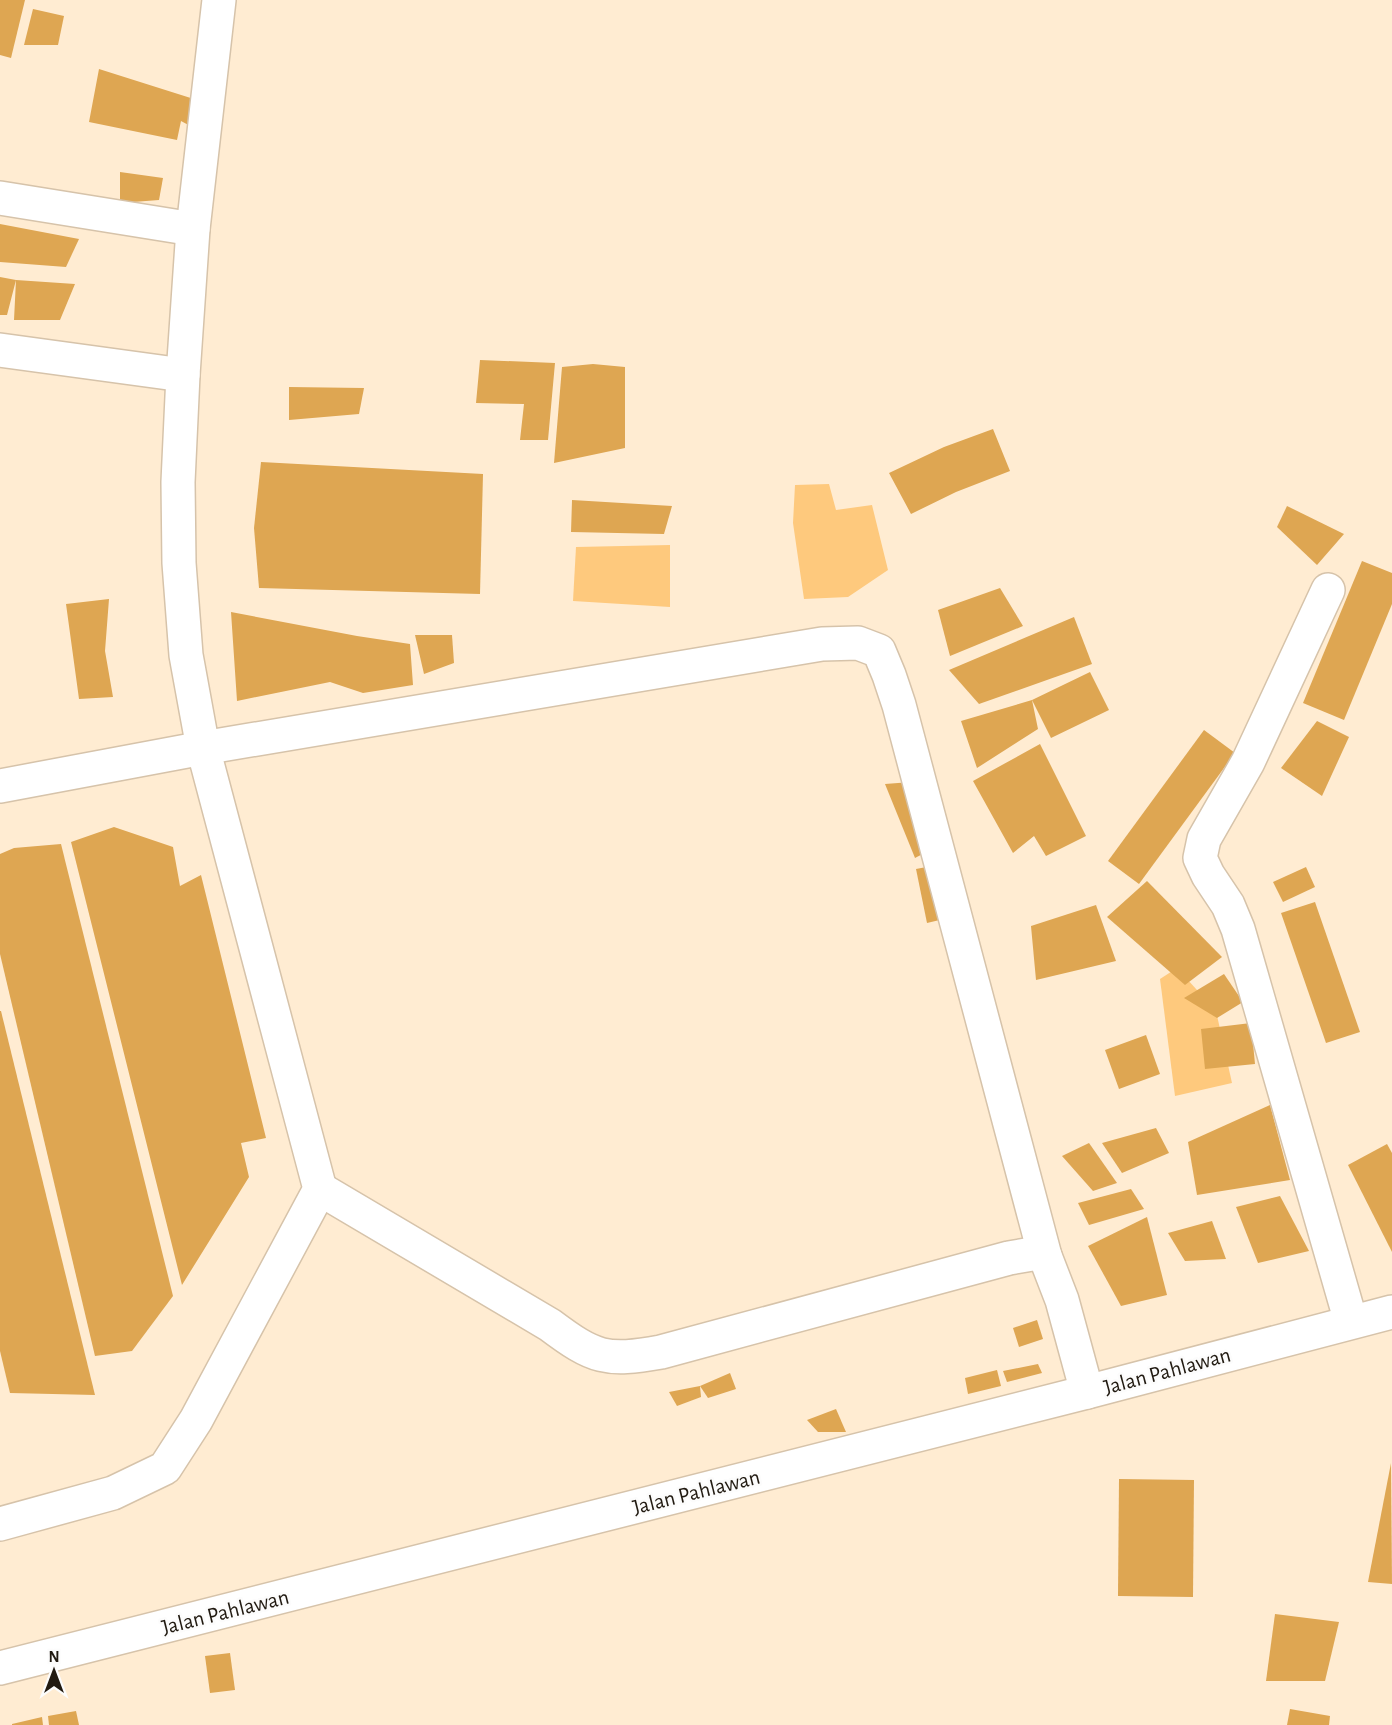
<svg xmlns="http://www.w3.org/2000/svg" width="1392" height="1725" font-family="'Alegreya Sans',sans-serif">
<rect width="100%" height="100%" fill="#ffecd2"/>
<g fill="#fec97d">
<path d="M829,484L836,510L872,505L888,570L848,597L804,599L793,523L795,485Z"/>
<path d="M670,545V607L573,601L576,547Z"/>
<path d="M1177,968L1216,1011L1232,1083L1175,1096L1160,979Z"/>
</g>
<g fill="#dea652">
<path d="M0,0H25L11,58L0,55Z"/>
<path d="M33,9L64,16L58,45H24Z"/>
<path d="M99,69L197,100L194,128L181,121L177,140L89,122Z"/>
<path d="M120,172L163,178L159,200L120,203Z"/>
<path d="M0,224L79,239L66,267L0,262Z"/>
<path d="M0,277L16,280L75,284L60,320H14L16,280L7,315H0Z"/>
<path d="M480,360L555,363L548,440H520L524,404L476,403Z"/>
<path d="M593,364L625,367V448L554,463L562,367Z"/>
<path d="M289,387L364,388L359,414L289,420Z"/>
<path d="M993,429L1010,471L956,492L911,514L889,473L944,447Z"/>
<path d="M261,462L483,474L480,594L259,588L254,528Z"/>
<path d="M572,500L672,506L664,534L571,532Z"/>
<path d="M1287,506L1344,534L1317,565L1277,527Z"/>
<path d="M1362,561L1392,573V604L1344,720L1303,703Z"/>
<path d="M1000,588L1023,626L950,656L938,610Z"/>
<path d="M109,599L105,651L113,697L79,699L66,604Z"/>
<path d="M231,612L357,636L410,644L413,685L363,693L330,682L237,701Z"/>
<path d="M1074,617L1092,664L979,704L949,670Z"/>
<path d="M415,635H452L454,663L424,674Z"/>
<path d="M1090,672L1109,710L1051,738L1032,700L1038,729L977,768L961,721L1032,700Z"/>
<path d="M1317,721L1349,737L1322,796L1281,768Z"/>
<path d="M1204,730L1235,753L1139,884L1108,861Z"/>
<path d="M1040,744L1086,836L1046,856L1034,836L1013,853L973,781Z"/>
<path d="M911,782L934,848L915,858L885,784Z"/>
<path d="M114,827L173,847L180,886L201,875L266,1138L241,1143L249,1177L182,1285L71,842Z"/>
<path d="M61,844L173,1296L132,1351L95,1356L0,954V854L14,848Z"/>
<path d="M937,865L948,918L927,923L916,869Z"/>
<path d="M1306,867L1315,887L1283,902L1273,882Z"/>
<path d="M1147,881L1222,957L1185,985L1107,917Z"/>
<path d="M1315,902L1360,1032L1326,1043L1281,913Z"/>
<path d="M1096,905L1116,961L1036,980L1031,926Z"/>
<path d="M1224,974L1243,1002L1217,1018L1184,998Z"/>
<path d="M0,1011H1L95,1395L10,1393L0,1351Z"/>
<path d="M1251,1023L1255,1064L1205,1069L1201,1029Z"/>
<path d="M1146,1035L1160,1074L1119,1089L1105,1050Z"/>
<path d="M1270,1105L1290,1180L1197,1195L1188,1142Z"/>
<path d="M1156,1128L1169,1153L1122,1173L1102,1143Z"/>
<path d="M1089,1143L1117,1183L1093,1191L1062,1156Z"/>
<path d="M1387,1144L1392,1153V1252L1348,1165Z"/>
<path d="M1131,1189L1144,1209L1089,1225L1078,1203Z"/>
<path d="M1280,1196L1309,1251L1258,1263L1236,1207Z"/>
<path d="M1147,1217L1167,1295L1121,1306L1088,1246Z"/>
<path d="M1212,1221L1226,1259L1185,1261L1168,1233Z"/>
<path d="M1037,1320L1043,1339L1019,1347L1013,1328Z"/>
<path d="M1038,1364L1042,1373L1007,1382L1003,1371Z"/>
<path d="M997,1370L1001,1386L968,1394L965,1378Z"/>
<path d="M730,1373L736,1389L708,1398L700,1386Z"/>
<path d="M700,1386L701,1397L677,1406L669,1392Z"/>
<path d="M836,1409L846,1432H818L807,1420Z"/>
<path d="M1391,1463L1392,1584L1368,1582Z"/>
<path d="M1119,1479L1194,1480L1193,1597L1118,1596Z"/>
<path d="M1275,1614L1339,1622L1325,1681H1266Z"/>
<path d="M230,1653L235,1690L210,1693L205,1656Z"/>
<path d="M1290,1709L1330,1716L1329,1725H1287Z"/>
<path d="M76,1711L79,1725H49L48,1716Z"/>
<path d="M42,1717L43,1725H12V1724Z"/>
</g>
<g fill="none" stroke-linecap="round" stroke-linejoin="round">
<defs>
<g id="minor">
<path d="M0,198L193,229"/>
<path d="M0,350L183,375"/>
<path d="M1328,590L1248,762L1204,839L1200,858L1208,875L1228,905L1238,929L1351,1322"/>
<path d="M0,786L203,748L822,644L858,643L879,651L889,675L899,705L1045,1256L1062,1300L1087,1392"/>
<path d="M320,1189L550,1325C594,1358 606,1362 661,1352L1009,1258L1038,1253L1045,1256"/>
<path d="M0,1524L113,1493L165,1468L196,1420L320,1189L203,748L186,655L179,563L178,482L183,375L193,229L219,0"/>
</g>
<path id="highway" d="M0,1668L1087,1392L1392,1312"/>
</defs>
<use href="#minor" stroke="#d6c3aa" stroke-width="36"/>
<use href="#highway" stroke="#d6c3aa" stroke-width="36"/>
<use href="#minor" stroke="#fff" stroke-width="33"/>
<use href="#highway" stroke="#fff" stroke-width="33"/>
</g>
<g text-anchor="middle" stroke-width="5" stroke-linejoin="round" paint-order="stroke">
<g font-size="22" fill="#211a11" stroke="#fcfcfc">
<text transform="translate(1167 1370) rotate(-15)" y="8">Jalan Pahlawan</text>
<text transform="translate(696 1491) rotate(-14)" y="8">Jalan Pahlawan</text>
<text transform="translate(225 1611) rotate(-14)" y="8">Jalan Pahlawan</text>
</g>
</g>
<g transform="translate(54 1671)" stroke="#fcfcfc" stroke-width="4.5" paint-order="stroke">
<path d="M0-4.5L10 22L0 15L-10 22Z" fill="#211a11"/>
<text y="-9" font-size="16" font-weight="bold" text-anchor="middle" fill="#211a11">N</text>
</g>
</svg>
